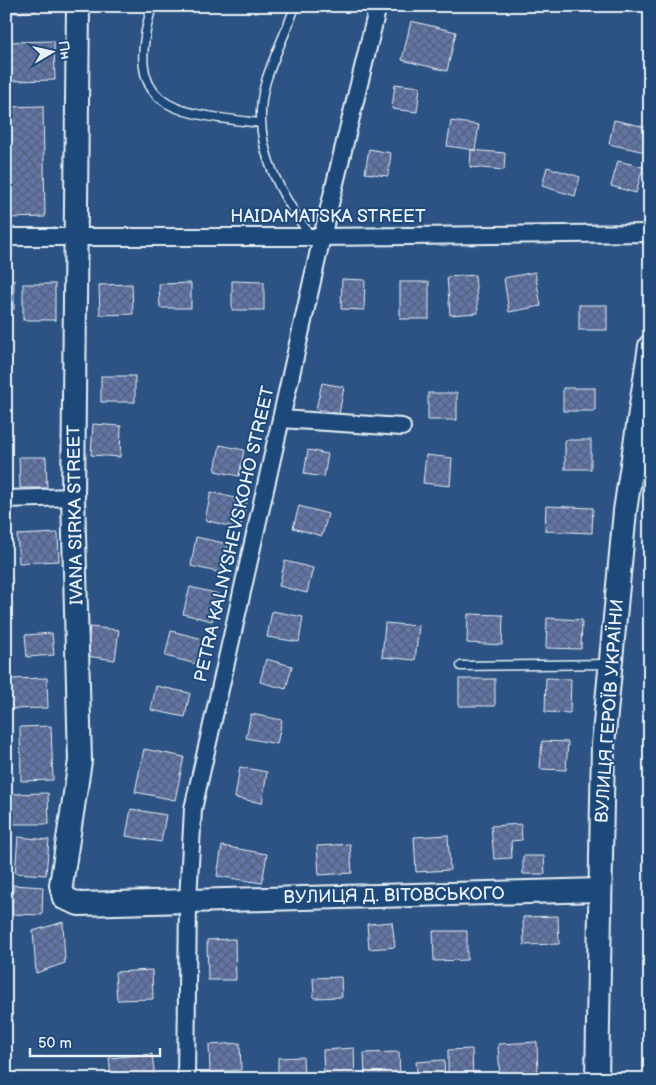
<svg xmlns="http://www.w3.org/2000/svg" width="656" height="1085" font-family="'Balsamiq Sans',sans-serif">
<defs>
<pattern id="building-cross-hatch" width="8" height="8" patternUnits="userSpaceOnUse" patternTransform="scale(1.25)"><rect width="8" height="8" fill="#6275a5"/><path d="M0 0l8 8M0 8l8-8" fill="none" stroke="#55617c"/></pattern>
</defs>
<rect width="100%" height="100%" fill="#2c5383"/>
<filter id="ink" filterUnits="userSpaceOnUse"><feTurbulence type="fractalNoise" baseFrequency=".02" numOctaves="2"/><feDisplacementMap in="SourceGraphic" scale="10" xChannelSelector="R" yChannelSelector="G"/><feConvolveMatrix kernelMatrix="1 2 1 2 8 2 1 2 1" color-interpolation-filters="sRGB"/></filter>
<g filter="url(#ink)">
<g fill="url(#building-cross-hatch)" stroke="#e8f1f8">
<path d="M12,6H36V11L13,13Z"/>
<path d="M411,21L456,32L447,71L402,60Z"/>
<path d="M54,41L55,80L9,81L8,42Z"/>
<path d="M395,84L420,87L417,112L392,109Z"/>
<path d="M43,106L45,217L7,218L6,107Z"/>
<path d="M614,120L650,128L645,152L609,144Z"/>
<path d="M451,121L479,125L475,150L447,146Z"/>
<path d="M369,149L391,153L388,176L365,173Z"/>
<path d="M471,150L505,153L504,170L470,167Z"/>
<path d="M618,161L643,167L636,193L611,186Z"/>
<path d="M547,167L580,177L575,196L542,186Z"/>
<path d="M535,272L541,306L509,312L504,278Z"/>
<path d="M475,275L478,313L450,315L447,277Z"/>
<path d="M342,279L365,280L364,310L341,309Z"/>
<rect x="6" y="280" width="8" height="29"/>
<path d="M232,281L264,282V310H232Z"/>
<rect x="400" y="282" width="29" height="37"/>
<path d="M191,283V308H160L159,284Z"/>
<rect x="23" y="284" width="32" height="36"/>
<path d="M132,284L133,314L100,315L99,285Z"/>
<rect x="579" y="305" width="28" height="25"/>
<rect x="101" y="376" width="34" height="26"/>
<path d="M322,383L344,387L339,414L316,409Z"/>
<rect x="563" y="388" width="32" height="23"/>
<rect x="428" y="393" width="29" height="27"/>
<path d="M93,424L121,426L120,457L91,455Z"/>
<rect x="565" y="440" width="26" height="29"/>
<path d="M220,445L244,450L239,476L215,471Z"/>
<path d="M308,450L328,454L324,477L304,474Z"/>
<path d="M426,455L452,458L450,486L423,483Z"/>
<path d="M19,457H46L47,488H20Z"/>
<path d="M211,492L247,501L240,529L205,520Z"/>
<path d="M299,506L328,514L322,536L293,528Z"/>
<path d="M546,506L593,508L592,533L545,531Z"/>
<path d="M58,533L59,561L19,563L17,535Z"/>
<path d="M196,537L228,544L222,573L191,566Z"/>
<path d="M285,561L313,568L307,593L279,586Z"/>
<path d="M190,587L219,594L212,621L183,614Z"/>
<path d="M272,611L303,617L299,642L267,637Z"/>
<path d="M468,614L503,615L502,645L467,643Z"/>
<path d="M547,618L582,620L581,649L546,648Z"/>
<path d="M385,623L419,626L415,660L382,657Z"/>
<path d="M90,627L119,630L115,660L86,656Z"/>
<path d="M171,631L203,639L197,664L165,656Z"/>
<path d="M52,633L54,655L27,657L25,635Z"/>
<path d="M266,659L292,666L286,689L260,682Z"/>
<path d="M47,678L48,708L6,709V679Z"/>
<path d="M546,678L571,679L570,713L545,712Z"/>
<rect x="459" y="679" width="36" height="27"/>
<path d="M156,686L190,693L185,717L151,710Z"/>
<path d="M251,714L282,720L277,744L246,738Z"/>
<path d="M51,726L53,780L21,781L20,727Z"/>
<path d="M542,741L568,742L566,770L540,769Z"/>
<path d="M144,749L184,757L175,800L135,792Z"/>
<path d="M240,767L267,772L262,803L235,798Z"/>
<path d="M48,793L49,824H12L11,794Z"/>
<path d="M131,809L166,815L161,842L126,836Z"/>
<path d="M521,824L522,840L511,841L512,858L494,859L491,826Z"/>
<path d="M448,835L450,870L416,872L414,837Z"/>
<path d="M18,837L49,840L46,875L15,873Z"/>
<path d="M350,844L352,873L319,875L317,846Z"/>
<path d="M222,846L267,854L262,883L217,876Z"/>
<path d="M523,856H544L545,874H523Z"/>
<path d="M13,885L43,887L42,915L12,914Z"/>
<path d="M558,916L559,944L524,945L523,917Z"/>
<path d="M63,922L65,963L36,973L33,931Z"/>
<path d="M392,922L395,947L369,949L367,924Z"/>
<path d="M433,931H467V960L434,961Z"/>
<path d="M235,939L236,980H208L207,940Z"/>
<path d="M152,970L153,999L117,1000L115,972Z"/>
<path d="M341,977L342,997L314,998L313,978Z"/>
<path d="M537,1042L538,1076L500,1078L498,1044Z"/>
<path d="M240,1043L241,1070L210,1072L209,1045Z"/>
<path d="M354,1048L355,1079H324L323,1050Z"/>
<path d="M472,1049L473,1079H448V1050Z"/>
<path d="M399,1052L400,1079H365L364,1053Z"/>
<path d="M152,1054L155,1079H111L109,1058Z"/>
<path d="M303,1057L304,1079H278V1058Z"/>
<path d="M444,1060L445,1079H418L416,1062Z"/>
</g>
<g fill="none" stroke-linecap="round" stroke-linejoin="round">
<defs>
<g id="lane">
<path d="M152,6C121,112 176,113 260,123"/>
<path d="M295,6C287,31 274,55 266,81C249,138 277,190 310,235"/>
<path d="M461,666L609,664"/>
</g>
<g id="street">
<path d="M6,237H322L650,233"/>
<path d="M281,419L402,427"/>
<path d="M6,499L73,497"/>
<path d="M186,1079L188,900L193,809L322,237L378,6"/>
</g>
<g id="secondary">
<path d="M78,6L73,497L80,761L61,885L64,898L79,904L600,890"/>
<path d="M597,1079L603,745L625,511L650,346"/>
</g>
</defs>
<use href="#lane" stroke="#e8f1f8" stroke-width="11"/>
<use href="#street" stroke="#e8f1f8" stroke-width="20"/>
<use href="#secondary" stroke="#e8f1f8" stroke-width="26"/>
<use href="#lane" stroke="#1f4a7a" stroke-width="8"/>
<use href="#street" stroke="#1f4a7a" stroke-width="16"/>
<use href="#secondary" stroke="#1f4a7a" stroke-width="22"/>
</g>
</g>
<g text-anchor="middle" stroke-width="4" stroke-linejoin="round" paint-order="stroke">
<g font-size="18" fill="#e8f1f8" stroke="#1f4a7a">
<text x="328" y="222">HAIDAMATSKA STREET</text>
<text transform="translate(75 515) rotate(-91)" y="6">IVANA SIRKA STREET</text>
<text transform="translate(234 534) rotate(-77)" y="6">PETRA KALNYSHEVSKOHO STREET</text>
<text transform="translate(609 711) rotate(-86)" y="6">ВУЛИЦЯ ГЕРОЇВ УКРАЇНИ</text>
<text transform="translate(394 895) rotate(-1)" y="6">ВУЛИЦЯ Д. ВІТОВСЬКОГО</text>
</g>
</g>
<rect width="656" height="1085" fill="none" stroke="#1f4a7a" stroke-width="25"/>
<rect x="12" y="12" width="631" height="1060" fill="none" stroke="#e8f1f8" stroke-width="2" filter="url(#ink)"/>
<g transform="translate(52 52) rotate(81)" stroke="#1f4a7a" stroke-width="4" paint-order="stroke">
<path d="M0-4L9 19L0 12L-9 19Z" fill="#e8f1f8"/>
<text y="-8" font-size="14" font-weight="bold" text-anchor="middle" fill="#e8f1f8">Пн</text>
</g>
<path d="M30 1048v8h130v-8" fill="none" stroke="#e8f1f8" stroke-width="2.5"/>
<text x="38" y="1048" font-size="15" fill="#e8f1f8" stroke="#1f4a7a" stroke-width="4" paint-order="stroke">50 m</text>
</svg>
